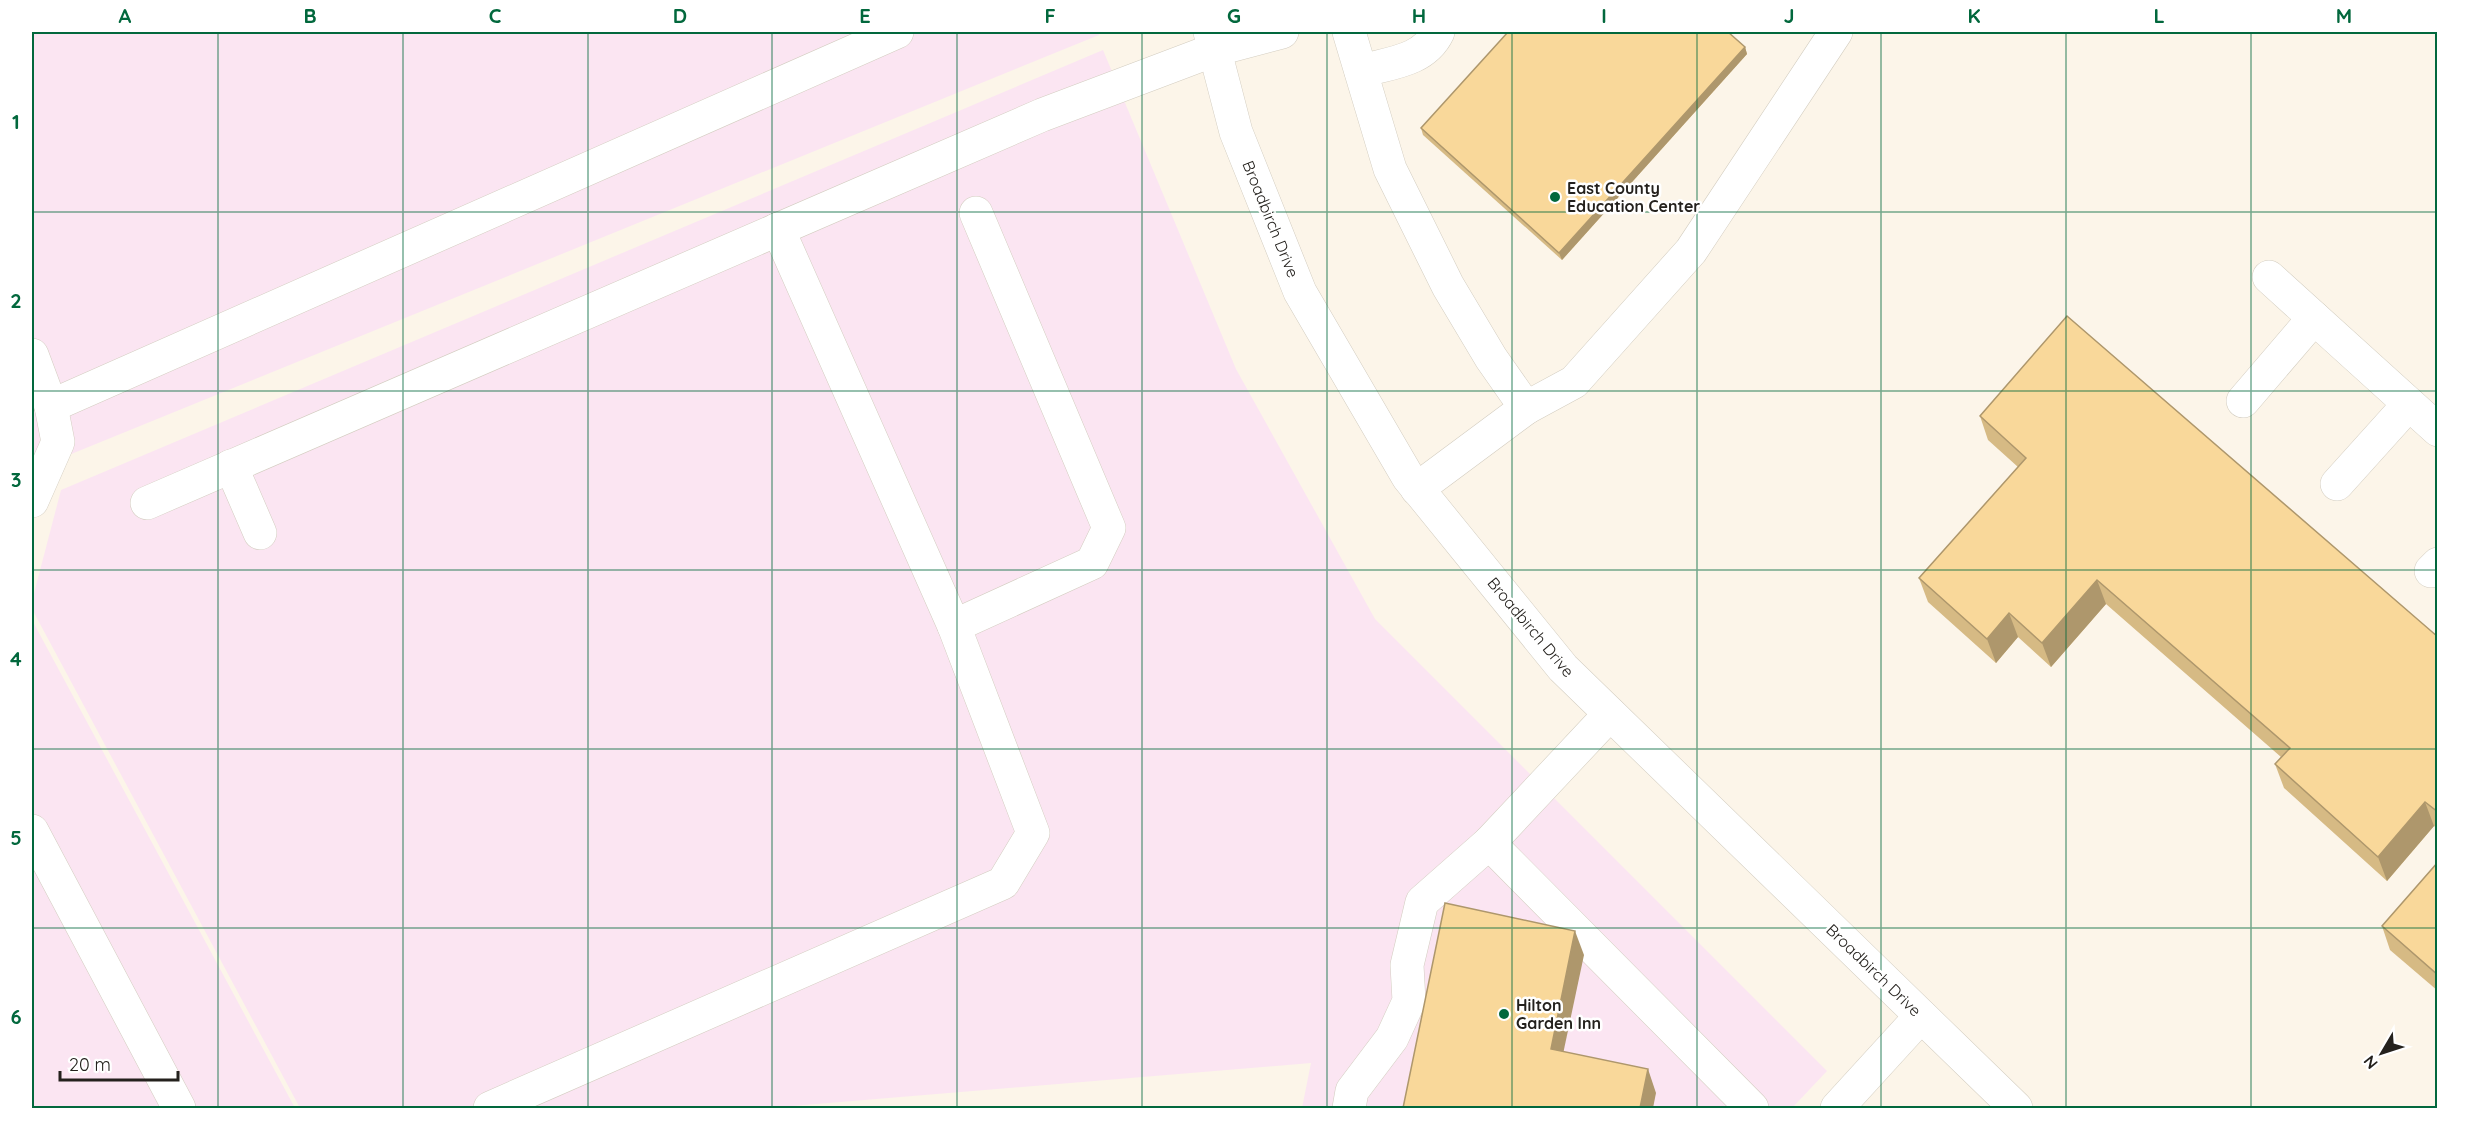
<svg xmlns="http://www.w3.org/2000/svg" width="2469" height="1140" font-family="Quicksand,sans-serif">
<rect width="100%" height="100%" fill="#fcf5e9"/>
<g fill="#fbe5f2">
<path d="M32,32H1098L1099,35L32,470Z"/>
<path d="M1103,50L1236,369L1375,619L1827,1071L1792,1108H1302L1311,1063L768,1108H300L32,609V601L61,490Z"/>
<path d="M32,620L295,1108H32Z"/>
</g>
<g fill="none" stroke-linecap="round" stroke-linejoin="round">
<defs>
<g id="minor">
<path d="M1210,32L1236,132L1300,292L1408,477L1563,668L2016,1108"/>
<path d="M1349,32L1390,169L1448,286L1491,358L1526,408L1417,489"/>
<path d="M1361,71C1390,63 1424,61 1438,32"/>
<path d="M778,229L954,626"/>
<path d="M2269,277L2438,430"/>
<path d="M32,355L51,406L58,442L32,501"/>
<path d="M2243,401L2314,318"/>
<path d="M51,406L897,32"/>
<path d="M1526,408L1574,382L1691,251L1836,32"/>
<path d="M231,466L260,533"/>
<path d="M2337,484L2409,404"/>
<path d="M147,503L1042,115L1214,50L1282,32"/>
<path d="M2431,571L2438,564"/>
<path d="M1610,714L1489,843L1752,1108"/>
<path d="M32,831L179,1108"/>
<path d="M490,1108L1003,883L1033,833L954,626L1092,563L1109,528L976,213"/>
<path d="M1349,1108L1352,1091L1392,1038L1409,1001L1407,965L1422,902L1489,843"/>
<path d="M1837,1108L1921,1016"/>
</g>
</defs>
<use href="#minor" stroke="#d3cdc0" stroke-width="34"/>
<use href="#minor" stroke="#fff" stroke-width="33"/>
</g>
<g fill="#d6ba84">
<path d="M1745,47L1747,54L1562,260L1423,135L1421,128Z"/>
<path d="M1980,416L2438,637V829L2434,826L2387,881L2284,788L2275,764L2281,757L2106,604L2051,667L2018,637L1996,663L1928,602L1919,578L2018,467L1988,440Z"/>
<path d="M2438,862V991L2390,950L2382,926Z"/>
</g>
<g fill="#ae976c">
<path d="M1745,47L1747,54L1562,260L1559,253Z"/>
<path d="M2097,580L2106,604L2051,667L2042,643Z"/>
<path d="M2009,613L2018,637L1996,663L1987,639Z"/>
<path d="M2425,802L2434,826L2387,881L2378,857Z"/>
<path d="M1575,931L1584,955L1559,1073L1551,1049Z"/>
<path d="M1648,1069L1656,1093L1653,1108H1640Z"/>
</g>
<g fill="#f9d89a" stroke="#ae976c" stroke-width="1.5">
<path d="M1508,32H1728L1745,47L1559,253L1421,128Z"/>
<path d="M2067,316L2438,637V812L2425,802L2378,857L2275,764L2290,748L2097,580L2042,643L2009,613L1987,639L1919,578L2026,458L1980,416Z"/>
<path d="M2438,862V975L2382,926Z"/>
<path d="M1445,903L1575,931L1551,1049L1648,1069L1640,1108H1403Z"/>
</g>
<path fill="none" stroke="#02683d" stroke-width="1.5" stroke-opacity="0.55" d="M218,32V1108M403,32V1108M588,32V1108M772,32V1108M957,32V1108M1142,32V1108M1327,32V1108M1512,32V1108M1697,32V1108M1881,32V1108M2066,32V1108M2251,32V1108M32,212H2438M32,391H2438M32,570H2438M32,749H2438M32,928H2438"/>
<g fill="#02683d" stroke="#fff" stroke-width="2">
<circle cx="1555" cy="197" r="6"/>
<circle cx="1504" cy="1014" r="6"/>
</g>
<g text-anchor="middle" stroke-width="5" stroke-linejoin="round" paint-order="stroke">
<g font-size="16" font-weight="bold" fill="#24211d" stroke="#fff" text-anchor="start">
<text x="1567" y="194">East County<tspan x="1567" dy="18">Education Center</tspan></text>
<text x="1516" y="1011">Hilton<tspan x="1516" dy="18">Garden Inn</tspan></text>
</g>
<g font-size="16" fill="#24211d" stroke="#fff">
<text transform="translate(1271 219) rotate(68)" y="6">Broadbirch Drive</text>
<text transform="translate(1531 627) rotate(50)" y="6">Broadbirch Drive</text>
<text transform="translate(1874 970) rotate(44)" y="6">Broadbirch Drive</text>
</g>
</g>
<rect width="2469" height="1140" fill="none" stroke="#ffffff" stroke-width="66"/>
<g transform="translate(2382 1053) rotate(231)" stroke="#ffffff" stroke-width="4.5" paint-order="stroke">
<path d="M0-4.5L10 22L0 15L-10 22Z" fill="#24211d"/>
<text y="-9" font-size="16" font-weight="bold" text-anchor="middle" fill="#24211d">N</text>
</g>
<path d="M60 1071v9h118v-9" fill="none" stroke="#24211d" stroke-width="3"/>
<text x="69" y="1071" font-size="18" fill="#24211d" stroke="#ffffff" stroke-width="4.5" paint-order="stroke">20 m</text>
<rect x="33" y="33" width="2403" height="1074" fill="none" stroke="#02683d" stroke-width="2"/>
<g font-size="20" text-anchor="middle" font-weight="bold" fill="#02683d">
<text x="125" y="23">A</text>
<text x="310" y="23">B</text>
<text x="495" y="23">C</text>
<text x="680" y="23">D</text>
<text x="865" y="23">E</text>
<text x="1050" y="23">F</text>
<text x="1234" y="23">G</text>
<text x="1419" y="23">H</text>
<text x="1604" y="23">I</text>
<text x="1789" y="23">J</text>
<text x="1974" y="23">K</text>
<text x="2159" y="23">L</text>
<text x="2344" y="23">M</text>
<text x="16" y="129">1</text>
<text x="16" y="308">2</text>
<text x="16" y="487">3</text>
<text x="16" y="666">4</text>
<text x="16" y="845">5</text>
<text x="16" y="1024">6</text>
</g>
</svg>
